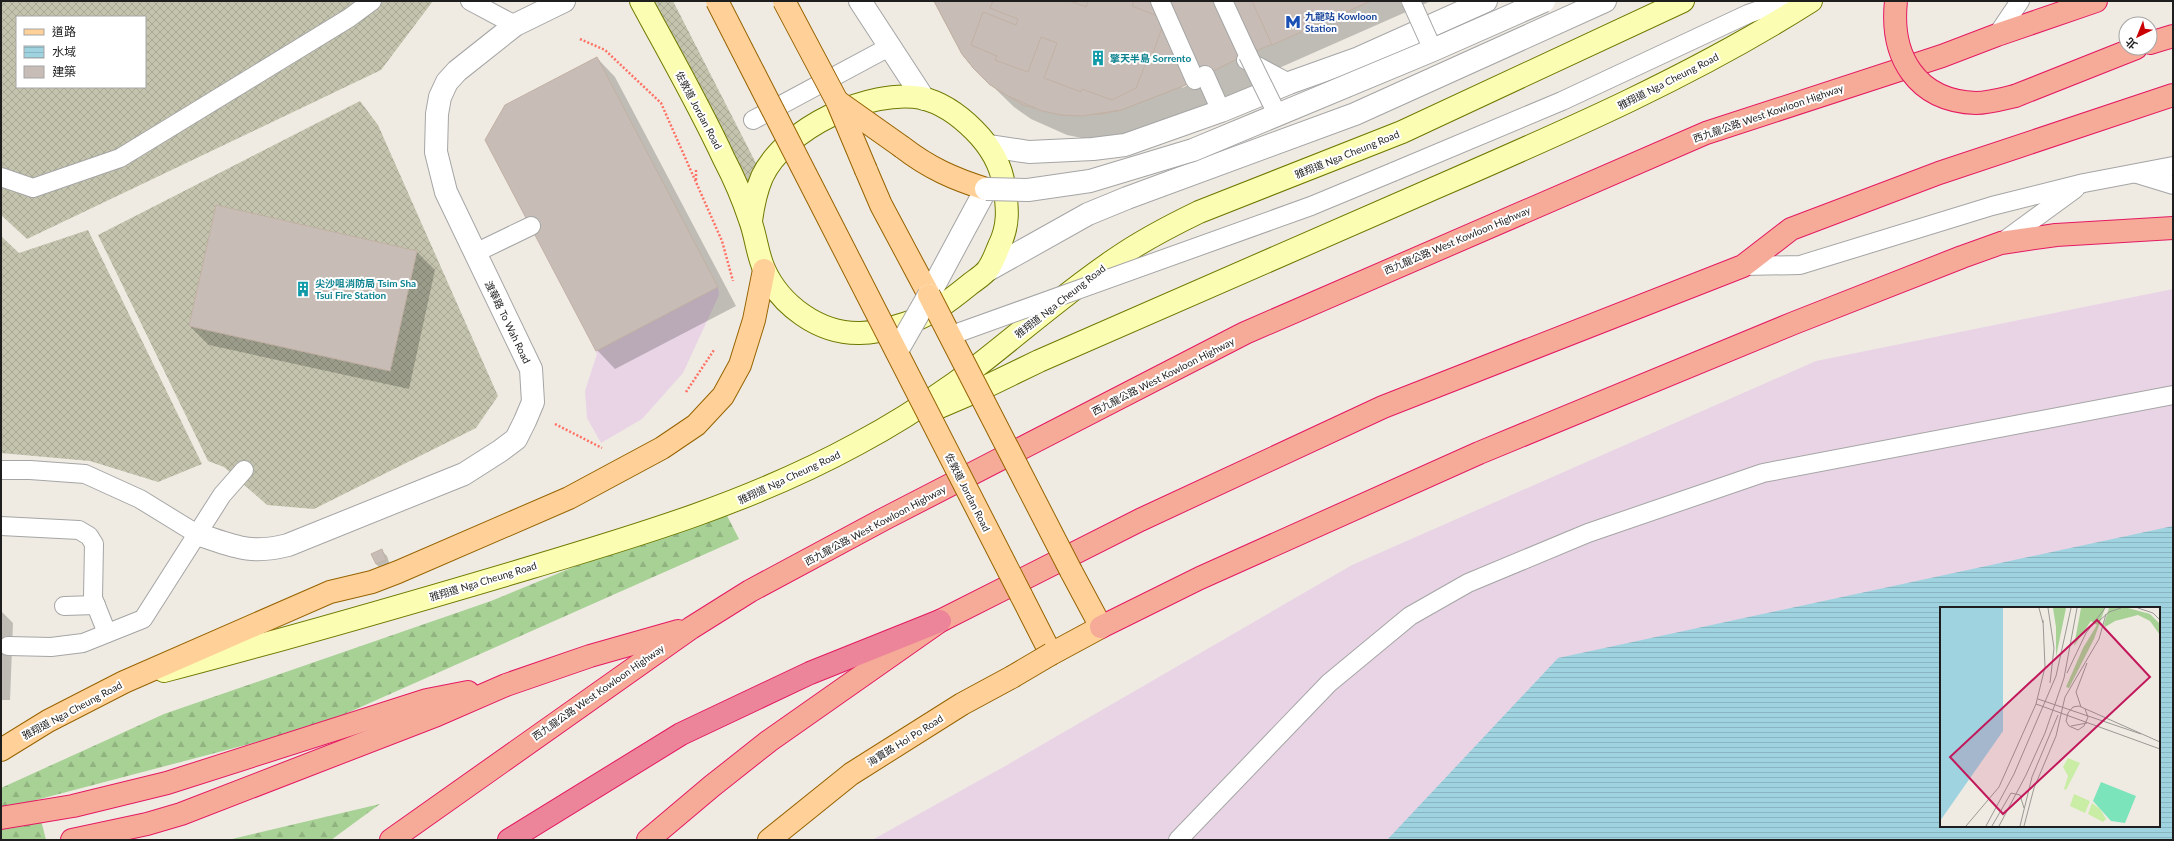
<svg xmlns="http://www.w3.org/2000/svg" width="2174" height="841" font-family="Lato,'Noto Sans TC',sans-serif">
<defs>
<pattern id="construction-cross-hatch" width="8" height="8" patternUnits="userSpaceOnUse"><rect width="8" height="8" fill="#c4c4ae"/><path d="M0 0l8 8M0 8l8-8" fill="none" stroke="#a8a895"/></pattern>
<pattern id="forest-firs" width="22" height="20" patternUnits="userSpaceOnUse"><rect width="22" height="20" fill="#a8d195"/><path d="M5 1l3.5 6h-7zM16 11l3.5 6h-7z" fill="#90b380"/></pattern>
<pattern id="water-rules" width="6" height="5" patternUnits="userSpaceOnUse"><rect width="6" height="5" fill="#a0d3e0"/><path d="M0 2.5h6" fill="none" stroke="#89b5c0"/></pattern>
</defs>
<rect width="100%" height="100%" fill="#efebe3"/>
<g fill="#e9d4e5">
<path d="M597,57L718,287L719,295L683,373L642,419L601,443L587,418L585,391L597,354L485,140L505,105Z"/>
<path d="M2173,289V764L2159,608H1941V826L1903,840H872L1007,765L1352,565L1816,361Z"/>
</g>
<g fill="url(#construction-cross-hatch)" fill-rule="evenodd">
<path d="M1,1H433L381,70L27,239L1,215ZM17,17H145V87H17Z"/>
<path d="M654,1H673L760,171L753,191Z"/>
<path d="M360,101L378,125L498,396L476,428L314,509L267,505L224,467L208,461L98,235Z"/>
<path d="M88,230L202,464L158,482L90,461L1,453V236L19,253Z"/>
</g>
<g fill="url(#forest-firs)">
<path d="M722,506L739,539L318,726L36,800L46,840H1V788L164,714L491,601Z"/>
<path d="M380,804L331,840H228Z"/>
</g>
<path fill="url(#water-rules)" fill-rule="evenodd" d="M2173,526V840H1387L1558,658ZM1941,608H2159V826H1941Z"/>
<g fill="#0003" fill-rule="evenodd">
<path d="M935,1H1431L1254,79L1257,85L1146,134L1087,139L1067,135L1031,119L1014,107L975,69ZM1188,83V85L1182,88V86Z"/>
<path d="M597,58L615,77L736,306L615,369L597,350Z"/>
<path d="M417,252L435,270L409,389L209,345L190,326Z"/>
<path d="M382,551L387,556L390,565L381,569L376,564Z"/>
<path d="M1,611L13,623L10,700H1Z"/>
</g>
<g fill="#c7bdb6" stroke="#c2b1a4">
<path d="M934,1H1205L1233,61L1183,86L1121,110L1102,114L1062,115L1023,105L989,84L975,70L962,54Z"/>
<path d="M934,1H1371L1233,61L1183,86L1121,110L1082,116L1062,115L1042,111L1006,95L989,84L975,70L962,54Z"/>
<path d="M993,1H1070L1086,7L1088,1H1134L1132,6L1165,19L1152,56L1149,55L1136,88L1112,100L1082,89L1081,92L1044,78L1057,43L1041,37L1028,72L995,60L997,56L971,45L983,12L1016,25L1018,19L990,8Z"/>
<path d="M1252,1H1371L1272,45Z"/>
<path d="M597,57L718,287L596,351L485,140L505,105Z"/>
<path d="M216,205L417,251L390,371L189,326Z"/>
<path d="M382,549L386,560L376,564L371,554Z"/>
</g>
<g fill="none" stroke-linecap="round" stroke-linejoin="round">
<defs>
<g id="service">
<path d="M470,1L515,25"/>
<path d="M1160,1L1195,80"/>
<path d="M1223,1L1248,55"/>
<path d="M1997,35L2020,1"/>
<path d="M1246,60L1289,83"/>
<path d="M1205,75L1221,111"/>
<path d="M753,120L889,47"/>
<path d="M1393,172L1562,101L1748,14L1785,1"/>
<path d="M2137,174L2173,185"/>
<path d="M1,177L33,188L120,158L349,18L372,1"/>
<path d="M2001,243L2075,189"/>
<path d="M475,253L531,226"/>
<path d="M1743,266L1800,265L1992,206L2084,183L2173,166"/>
<path d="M1,470H30L85,474L140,499L197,534"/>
<path d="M1,526L79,530L89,536L94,544L93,598L107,633"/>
<path d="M64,606L96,605"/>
<path d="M8,646L51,647L83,643L143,619L222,495L244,470"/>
<path d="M1178,840L1329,683L1410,616L1468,583L1588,533L1763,473L2173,395"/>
</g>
<path id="minor" d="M197,534C234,546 249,555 288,545L464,474L500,451L516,439L525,421L533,402L531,369L446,192L436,152L437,114L440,97L447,82L457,71L515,25L564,1"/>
<g id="tertiary">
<path d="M860,1L924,99"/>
<path d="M990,146L1029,152L1093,149L1125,145L1221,111L1289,83L1359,58L1486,1"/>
<path d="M988,270L1088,214L1127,198L1355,114L1605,1"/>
<path d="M929,295L986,189"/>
</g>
<g id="secondary">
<path d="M641,1C669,53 699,105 724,159C734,178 743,199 750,220C756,236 757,253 764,269C780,305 819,334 860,333C875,333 889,329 904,324C930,316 948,302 969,285C975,280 984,275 988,269C993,262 996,253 999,246C1009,226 1008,208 1004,186C1001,163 990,146 974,130C959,115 943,103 922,98C870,88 785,128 762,177C756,191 753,206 751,221"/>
<path d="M928,412L977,391L1039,361C1168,304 1298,248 1428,191C1559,134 1690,78 1811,1"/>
<path d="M164,671C283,640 401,606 519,571C636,536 749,503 857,444C891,426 924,405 955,383C1009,343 1059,297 1114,260C1141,241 1170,226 1199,212L1402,132L1683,1"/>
</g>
<g id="primary">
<path d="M902,147C929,168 954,179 986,189"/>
<path d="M866,170L881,205L929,295"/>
<path d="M1021,595L1051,654L1101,627L1071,571"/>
<path d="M1,750L48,721L124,682L330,592L372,582L398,572L569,498L662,448L696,425L723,396L740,365L754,320L764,270"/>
<path d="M769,840L851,774L962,704L1012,677"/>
</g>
<g id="trunk">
<path d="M2150,43L2173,36"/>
<path d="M2015,96L2136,48"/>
<path d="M1101,627L1200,578L1479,453L1794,323L1962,257L2001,243L2056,235L2173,228"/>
<path d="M1,818L73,806L167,783L427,700L468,692"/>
<path d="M72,840L147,824L181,814L437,715L506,685L590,656L678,631"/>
<path d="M391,840L691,628L750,591L886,518L1245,333L1706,133L1942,56L1997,35L2096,1"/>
<path d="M648,840L712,786L769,741L940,621L1140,520L1383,407L1743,266L1791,229L1939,173L2173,95"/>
</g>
<path id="motorway" d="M509,840L681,734L810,673L940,621"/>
</defs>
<use href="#service" stroke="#a5a5a5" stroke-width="20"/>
<use href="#minor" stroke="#a5a5a5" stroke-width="24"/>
<use href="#tertiary" stroke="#a5a5a5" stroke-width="24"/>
<use href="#secondary" stroke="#6e7900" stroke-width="24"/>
<use href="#primary" stroke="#976300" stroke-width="24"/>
<use href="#trunk" stroke="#e41962" stroke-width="24"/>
<use href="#motorway" stroke="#e41962" stroke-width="24"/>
<g stroke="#ff7164" stroke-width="2.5" stroke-dasharray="2 2" stroke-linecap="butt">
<path d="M580,39L605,50L661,103L722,241L733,281"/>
<path d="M696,180V169"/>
<path d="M686,392L714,350"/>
<path d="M555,424L602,448"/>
</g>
<use href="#service" stroke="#fff" stroke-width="18"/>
<use href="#minor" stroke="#fff" stroke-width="22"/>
<use href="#tertiary" stroke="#fff" stroke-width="22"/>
<use href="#secondary" stroke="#fbfdb3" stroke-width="22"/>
<use href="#primary" stroke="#ffd198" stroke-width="22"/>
<use href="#trunk" stroke="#f6ab99" stroke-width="22"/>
<use href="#motorway" stroke="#ec859a" stroke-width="22"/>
<defs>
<g id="service-bridge">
<path d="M1411,1L1433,50"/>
<path d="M1248,55L1277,114"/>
<path d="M949,336L1311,206L1393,172"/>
</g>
<g id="tertiary-bridge">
<path d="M986,189L1028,190L1090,181L1193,150L1433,50L1544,1"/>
<path d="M897,351L929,295"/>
</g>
<g id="primary-bridge">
<path d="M717,1L1021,595"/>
<path d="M784,1L837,101L866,170"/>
<path d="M837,101L902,147"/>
<path d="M929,295L1071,571"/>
<path d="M1012,677L1051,654"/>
</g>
<path id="trunk-bridge" d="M1896,1C1890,56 1916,101 1976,103C1989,103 2002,99 2015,96"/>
</defs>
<use href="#service-bridge" stroke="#a5a5a5" stroke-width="20" stroke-linecap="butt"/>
<use href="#tertiary-bridge" stroke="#a5a5a5" stroke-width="24" stroke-linecap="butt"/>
<use href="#primary-bridge" stroke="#976300" stroke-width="24" stroke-linecap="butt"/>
<use href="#trunk-bridge" stroke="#e41962" stroke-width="24" stroke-linecap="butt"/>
<use href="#service-bridge" stroke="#fff" stroke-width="18"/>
<use href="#tertiary-bridge" stroke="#fff" stroke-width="22"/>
<use href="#primary-bridge" stroke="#ffd198" stroke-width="22"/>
<use href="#trunk-bridge" stroke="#f6ab99" stroke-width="22"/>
</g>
<defs>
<symbol id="metro-bare" viewBox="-9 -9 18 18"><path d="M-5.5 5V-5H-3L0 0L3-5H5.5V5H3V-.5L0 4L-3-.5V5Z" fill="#1a4fb4" stroke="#fff" stroke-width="2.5" paint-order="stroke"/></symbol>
<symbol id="building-bare" viewBox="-9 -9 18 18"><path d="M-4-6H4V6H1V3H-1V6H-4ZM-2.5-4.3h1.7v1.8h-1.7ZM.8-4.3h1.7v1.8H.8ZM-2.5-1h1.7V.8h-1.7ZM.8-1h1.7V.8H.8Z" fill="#0f9aa8" stroke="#fff" stroke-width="2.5" paint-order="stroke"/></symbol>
</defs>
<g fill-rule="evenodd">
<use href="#metro-bare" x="1282" y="11" width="22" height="22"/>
<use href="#building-bare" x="1087" y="47" width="22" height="22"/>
<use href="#building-bare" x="292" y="278" width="22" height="22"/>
</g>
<g text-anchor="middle" stroke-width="4" stroke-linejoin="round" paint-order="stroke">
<g font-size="10" font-weight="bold" fill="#164399" stroke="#fff" text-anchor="start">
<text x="1305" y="20">九龍站 Kowloon<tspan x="1305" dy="12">Station</tspan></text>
</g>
<g font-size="10" font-weight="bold" fill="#0d838f" stroke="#fff" text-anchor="start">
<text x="1110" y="62">擎天半島 Sorrento</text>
<text x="315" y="287">尖沙咀消防局 Tsim Sha<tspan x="315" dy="12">Tsui Fire Station</tspan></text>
</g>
<g font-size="10" fill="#1e1e1e" stroke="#fff">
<text transform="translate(1668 81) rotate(-27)" y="4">雅翔道 Nga Cheung Road</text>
<text transform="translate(699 110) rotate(62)" y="4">佐敦道 Jordan Road</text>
<text transform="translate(1768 113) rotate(-19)" y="4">西九龍公路 West Kowloon Highway</text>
<text transform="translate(1347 154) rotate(-22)" y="4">雅翔道 Nga Cheung Road</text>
<text transform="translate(1457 240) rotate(-23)" y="4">西九龍公路 West Kowloon Highway</text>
<text transform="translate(1060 301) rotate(-38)" y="4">雅翔道 Nga Cheung Road</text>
<text transform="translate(508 322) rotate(64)" y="4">渡華路 To Wah Road</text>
<text transform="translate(1163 376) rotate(-27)" y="4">西九龍公路 West Kowloon Highway</text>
<text transform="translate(789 477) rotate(-25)" y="4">雅翔道 Nga Cheung Road</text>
<text transform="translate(968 492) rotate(63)" y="4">佐敦道 Jordan Road</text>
<text transform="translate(875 525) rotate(-28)" y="4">西九龍公路 West Kowloon Highway</text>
<text transform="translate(483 581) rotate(-17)" y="4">雅翔道 Nga Cheung Road</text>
<text transform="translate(598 692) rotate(-35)" y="4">西九龍公路 West Kowloon Highway</text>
<text transform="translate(72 710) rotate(-28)" y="4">雅翔道 Nga Cheung Road</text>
<text transform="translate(905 740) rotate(-32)" y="4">海寶路 Hoi Po Road</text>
</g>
</g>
<g transform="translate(1940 607)">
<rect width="220" height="220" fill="#efebe3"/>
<path d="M113,1H126L116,50V20ZM141,1H165L154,32L129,81L126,80L143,41L157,18L151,14L134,39ZM169,1H188L210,7L220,17V28L210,14L198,8L175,14L165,20L164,17Z" fill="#a8d195"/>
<path d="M128,151L140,156L126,183L124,182L128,169L123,160ZM134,187L150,194L145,206L130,199ZM152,196L160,202L166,212L163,215L148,207Z" fill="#caeda5"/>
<path d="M161,175L196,189L185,216L171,214L153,194Z" fill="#7ce4ba"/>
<path d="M0,1H63V124L0,214Z" fill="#a0d3e0"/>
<path fill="none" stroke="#9b9994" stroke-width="1" d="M99,1L103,16M108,1L114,41L110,76M198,1L213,6L220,13M103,13L105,60L96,97L220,142M159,14L169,5L181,1M127,66L146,26L165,1M98,92L201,127M141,100L136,85L147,56M145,102L148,110L144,119L138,123L129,119L126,114L128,106L133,100L139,99L220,135M131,119L147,116M26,219L59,180L96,97M46,219L74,167L116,69L131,1M52,219L71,186L80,188L84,201M59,219L86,168L105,126L124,71L137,1M80,219L92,170L118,108M84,219L94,181L116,129L125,90L159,32L166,7"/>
<path fill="#c2185b" fill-opacity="0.15" stroke="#c2185b" stroke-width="2" d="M157,13L210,70L63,207L10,150Z"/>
<rect width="220" height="220" fill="none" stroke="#1e1e1e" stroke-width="2"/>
</g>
<rect width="2174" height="841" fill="none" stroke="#1e1e1e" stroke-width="4"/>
<rect x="16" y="16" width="130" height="72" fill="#ffffff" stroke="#a5a5a5"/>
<rect x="24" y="29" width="20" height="6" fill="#ffd198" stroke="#a5a5a5"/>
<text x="52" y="36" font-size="12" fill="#1e1e1e">道路</text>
<rect x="24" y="46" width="20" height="12" fill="url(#water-rules)" stroke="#a5a5a5"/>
<text x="52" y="56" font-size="12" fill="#1e1e1e">水域</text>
<rect x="24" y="66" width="20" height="12" fill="#c7bdb6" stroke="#a5a5a5"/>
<text x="52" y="76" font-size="12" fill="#1e1e1e">建築</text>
<g transform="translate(2138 36) rotate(223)"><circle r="19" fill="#ffffff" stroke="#a5a5a5"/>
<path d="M0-3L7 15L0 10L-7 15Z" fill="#cb0003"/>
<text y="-6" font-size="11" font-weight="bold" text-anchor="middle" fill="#1e1e1e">北</text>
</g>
</svg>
